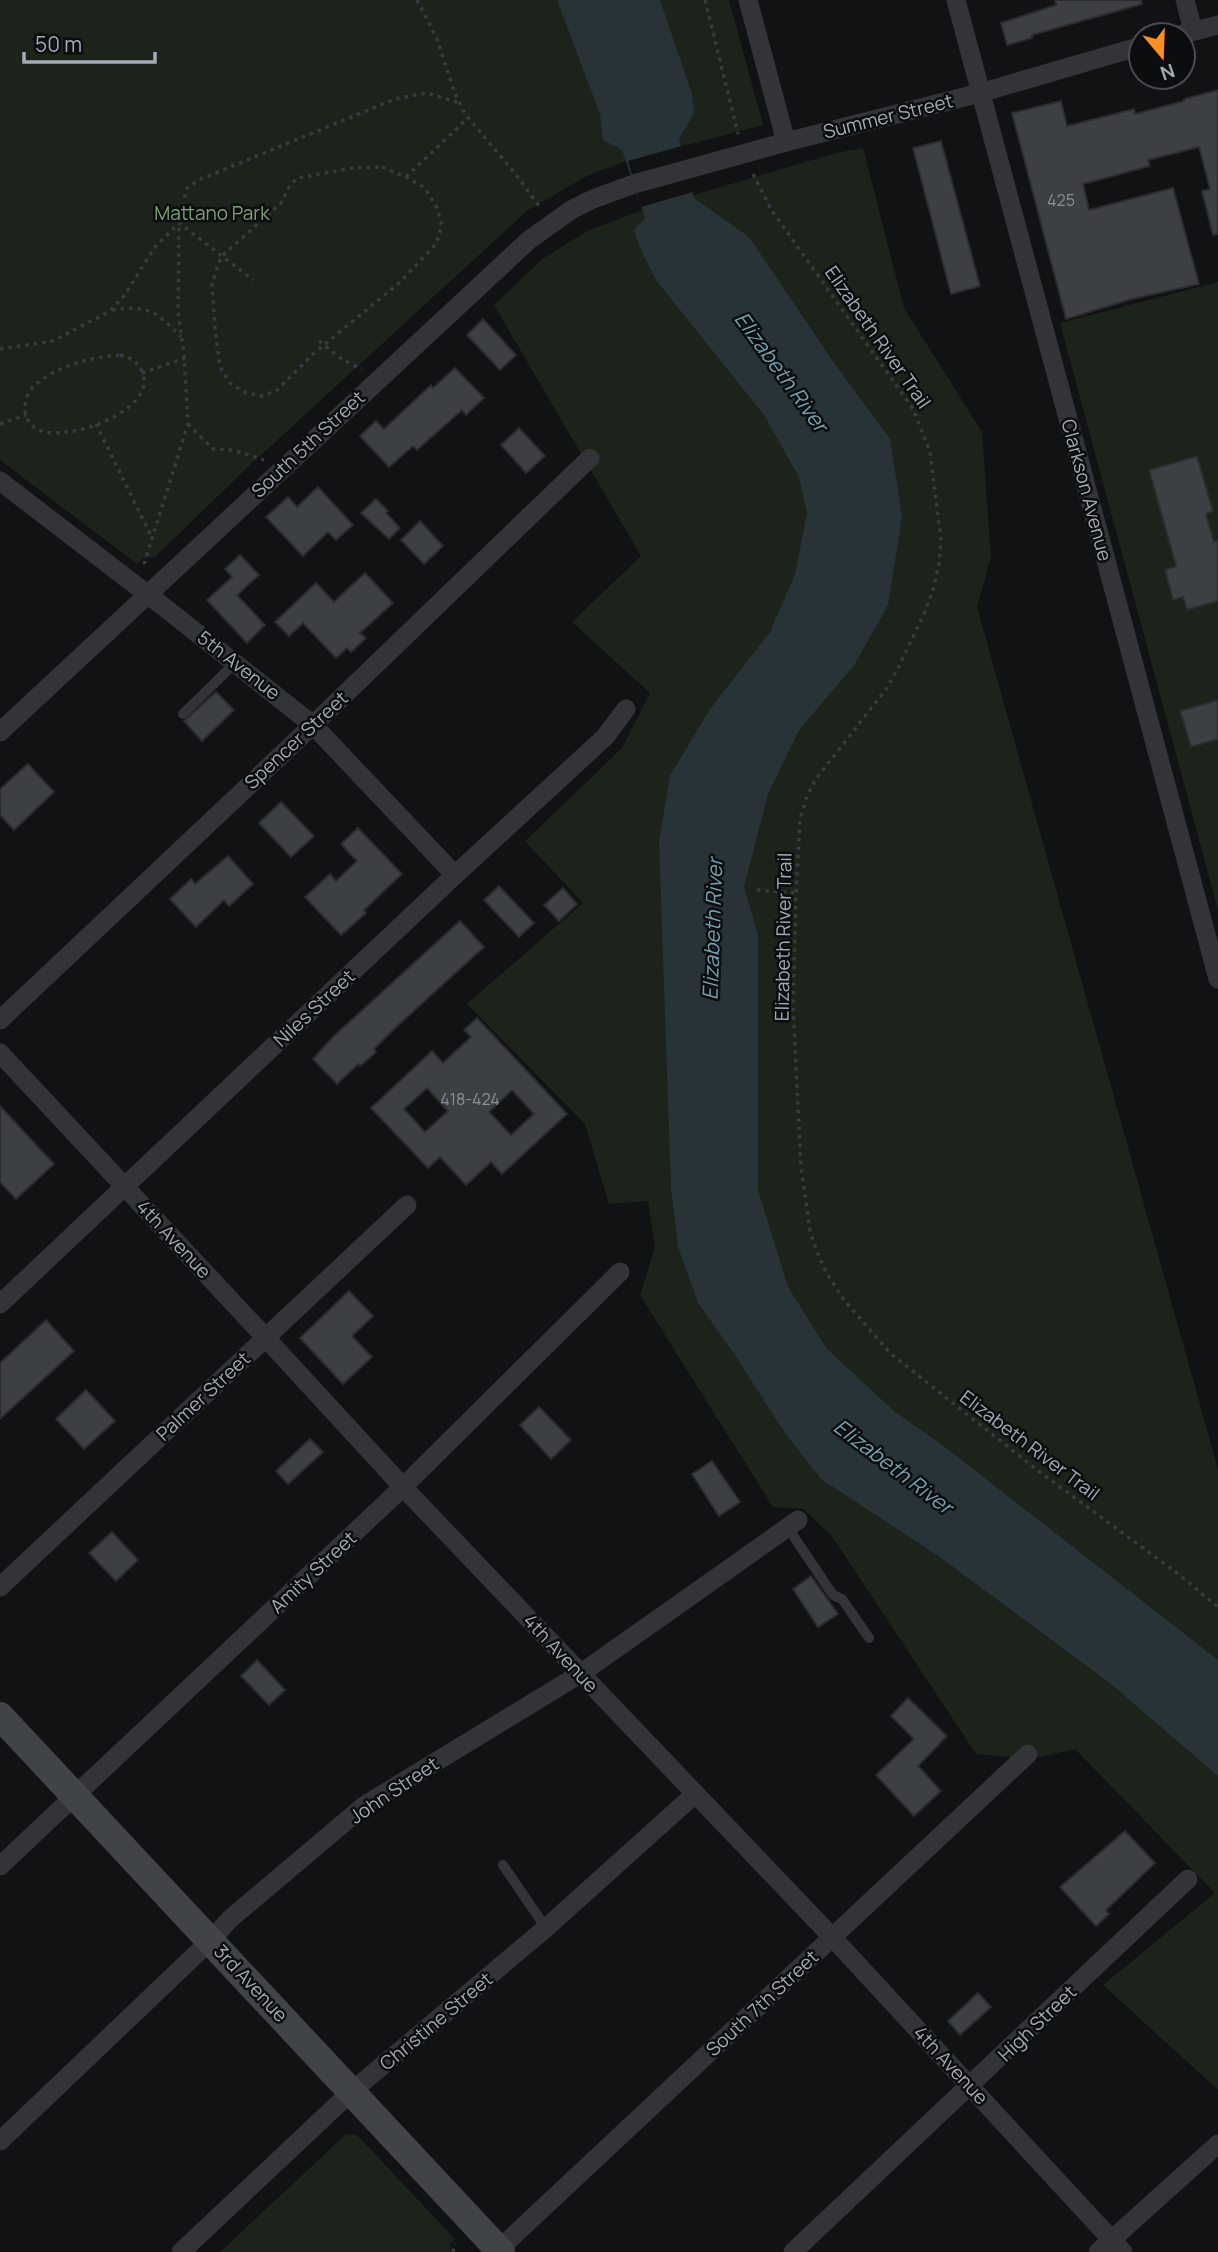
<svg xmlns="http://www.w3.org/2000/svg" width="1218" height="2252" font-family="Manrope,sans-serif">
<rect width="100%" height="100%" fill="#111213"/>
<g fill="#1c231b">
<path d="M0,0H729L763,125L626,161L587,176L528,210L247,468L155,557L144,558L137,564L0,460Z"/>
<path d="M863,148L904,308L982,432L991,557L977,607L1218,1469V2090L1103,1985L1215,1893L1075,1749L1032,1759L976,1754L831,1535L803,1509L773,1507L640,1295L655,1247L648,1201L609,1204L585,1124L467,1004L583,903L525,841L622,748L650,693L572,622L641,556L494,305L542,259L589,230L643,210L836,153Z"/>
<path d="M1218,282V910L1060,323Z"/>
<path d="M346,2134L357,2135L455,2239L451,2243L450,2252H220Z"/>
</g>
<path fill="#273337" d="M557,0H660L692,94L694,113L679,139L694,198L749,237L832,360L890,439L902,517L888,605L855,664L799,730L768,794L744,887L758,935V1190L788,1287L827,1349L894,1411L941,1444L1218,1660V1776L1110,1683L937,1555L821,1479L785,1433L733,1352L698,1303L678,1247L671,1188L659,841L670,776L710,709L770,632L795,574L807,513L799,477L764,415L656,280L641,250L634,230L645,218L622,150L603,140L600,114Z"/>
<path fill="#111213" d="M685,145L696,191L641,207L628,161Z"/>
<g fill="#3d4043" stroke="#2b2c2f" stroke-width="2" fill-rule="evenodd">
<path d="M1055,0H1141L1142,4L1032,35V38L1007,45L1001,23L1056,5Z"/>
<path d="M1218,90V234L1213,235L1202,191L1210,189L1199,147L1148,160L1150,166L1083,184L1089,210L1173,188L1199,284L1132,299L1066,319L1012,113L1061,101L1067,126L1134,109L1135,114L1184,101V99Z"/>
<path d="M941,141L980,286L951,294L913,148Z"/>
<path d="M483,319L516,355L500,370L467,335Z"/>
<path d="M455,368L484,398L466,415L462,410L417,450L413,446L389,467L360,436L376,421L384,429L431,385L433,388Z"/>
<path d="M519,428L545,456L526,473L501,445Z"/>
<path d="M1197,456L1213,511L1206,514L1214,541L1218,540V601L1187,610L1183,597L1173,600L1165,570L1176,566L1149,470Z"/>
<path d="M318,487L353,525L336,540L328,532L303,556L266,517L288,497L297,507Z"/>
<path d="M376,499L388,511L386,513L400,528L389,539L361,513Z"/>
<path d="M420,521L443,546L424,564L401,540Z"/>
<path d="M240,555L259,575L237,595L265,625L247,643L207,600L232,577L225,569Z"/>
<path d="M365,573L393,603L360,633L366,638L351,652L347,648L336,658L303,623L289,636L275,622L316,583L334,602Z"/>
<path d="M216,692L234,710L202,741L184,721Z"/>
<path d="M1218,700V739L1191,747L1180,711Z"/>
<path d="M28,764L54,792L14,830L0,815V789Z"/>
<path d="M281,802L314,836L291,857L259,823Z"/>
<path d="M358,828L402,874L364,910L366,913L341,935L305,897L330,874L336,881L357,861L341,844Z"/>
<path d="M228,856L253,884L229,906L224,900L196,927L170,899L191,879L195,884Z"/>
<path d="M499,886L534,923L519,937L484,900Z"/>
<path d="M563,888L577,904L559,921L544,905Z"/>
<path d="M460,921L484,947L394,1029L374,1049L376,1052L360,1066L358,1064L337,1084L313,1059L333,1037Z"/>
<path d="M477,1018L567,1114L502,1174L491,1162L466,1185L440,1157L428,1168L371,1108L432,1051L443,1063L471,1037L464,1030ZM427,1088L448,1111L425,1132L404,1109ZM512,1090L534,1114L511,1135L489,1112Z"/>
<path d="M0,1106L54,1164L16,1199L0,1182Z"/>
<path d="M349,1291L373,1316L352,1336L372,1357L343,1384L300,1338Z"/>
<path d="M46,1320L74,1351L0,1419V1363Z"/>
<path d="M86,1390L115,1421L84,1449L56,1419Z"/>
<path d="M539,1407L571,1440L551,1459L520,1425Z"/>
<path d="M310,1439L323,1452L288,1484L276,1471Z"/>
<path d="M712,1461L740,1502L719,1516L692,1474Z"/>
<path d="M112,1532L138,1560L116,1581L89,1553Z"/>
<path d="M811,1576L838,1614L818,1627L793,1589Z"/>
<path d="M257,1660L285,1690L269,1705L241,1676Z"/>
<path d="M908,1698L947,1736L918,1766L941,1791L914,1816L876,1775L914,1739L891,1716Z"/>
<path d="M1125,1831L1155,1863L1106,1910L1109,1914L1096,1926L1060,1887Z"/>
<path d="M978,1993L991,2007L960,2035L948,2021Z"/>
</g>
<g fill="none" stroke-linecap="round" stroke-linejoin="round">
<g stroke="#383b3f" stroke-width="3.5" stroke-dasharray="3.5 5" stroke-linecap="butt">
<path d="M417,0L437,39L454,91L465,114L514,172L539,206"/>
<path d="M705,0L738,134"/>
<path d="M382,167L406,177L425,188L437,208L442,226L436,244L399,283L313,354L277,390L263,396L246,393L230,383L220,367L215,329L212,284L221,257L281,203L289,187L297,178L353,168Z"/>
<path d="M753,174L772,211L913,409L930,452L941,540L939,564L934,587L924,614L898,668L887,688L815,780L806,799L800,819L796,893L793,1005L801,1167L810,1231L817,1252L826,1272L844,1300L890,1353L1037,1470L1177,1573L1218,1607"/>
<path d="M406,177L468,118"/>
<path d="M112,310C148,305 156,311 181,337"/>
<path d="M319,341L343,360L362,369"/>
<path d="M0,349L53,341L110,311L124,296L155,247L179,223L253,280"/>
<path d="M120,355C131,358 139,362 143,374C153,407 90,431 65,432C57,433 47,434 39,430C20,422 22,397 35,385C57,366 91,357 120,355Z"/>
<path d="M142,373L185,358"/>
<path d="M0,424L26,415"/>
<path d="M96,424L152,538"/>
<path d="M188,424L213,449L233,450L264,460"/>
<path d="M144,564L188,424L184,353L178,312L179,223L187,188L201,179L395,99L426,93L460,103"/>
<path d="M757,890L796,893"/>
<path d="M453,2252L454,2243"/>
</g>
<g stroke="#323438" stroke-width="10">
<path d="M183,714L235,663"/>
<path d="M788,1528L829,1589L833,1595L842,1599L869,1638"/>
<path d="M503,1865L546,1928"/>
</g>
<g stroke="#323438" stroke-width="19">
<path d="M748,0L786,142"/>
<path d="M956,0L1218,979"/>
<path d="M1185,0L1193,31"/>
<path d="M1179,35L1218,25"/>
<path d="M0,481L164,607L313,725L455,875"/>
<path d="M0,732L529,240L571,210L593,199L634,184L786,142L980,93L1141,46"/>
<path d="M0,1020L313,725L590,458"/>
<path d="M0,1053L265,1337L403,1487L833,1938L1123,2252"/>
<path d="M0,1304L455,875L605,737L626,709"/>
<path d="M0,1587L407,1205"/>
<path d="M0,1866L403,1487L620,1272"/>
<path d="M0,2141L211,1940L230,1919L365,1805L580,1674L798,1520"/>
<path d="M181,2252L351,2092L546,1928L695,1794"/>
<path d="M496,2252L1028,1754"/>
<path d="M793,2252L1188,1879"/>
<path d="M1098,2252L1218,2144"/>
</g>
<path stroke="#404348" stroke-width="28" d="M0,1716L501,2252"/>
</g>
<g text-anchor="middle" stroke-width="5" stroke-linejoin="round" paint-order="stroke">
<g font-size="16" fill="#899098">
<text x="1061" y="206">425</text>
<text x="470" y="1105">418-424</text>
</g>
<g font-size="19" fill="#a2abb5" stroke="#0c0d0e">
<text transform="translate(888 116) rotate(-14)" y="7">Summer Street</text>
<text transform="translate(878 337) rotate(55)" y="7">Elizabeth River Trail</text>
<text transform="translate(308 444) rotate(-43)" y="7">South 5th Street</text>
<text transform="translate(1087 490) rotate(75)" y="7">Clarkson Avenue</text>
<text transform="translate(239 665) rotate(38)" y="7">5th Avenue</text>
<text transform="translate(296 740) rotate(-43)" y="7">Spencer Street</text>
<text transform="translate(783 937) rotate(-89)" y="7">Elizabeth River Trail</text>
<text transform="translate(314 1008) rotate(-43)" y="7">Niles Street</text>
<text transform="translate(174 1239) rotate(47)" y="7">4th Avenue</text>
<text transform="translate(203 1396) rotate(-43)" y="7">Palmer Street</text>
<text transform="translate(1030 1445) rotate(37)" y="7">Elizabeth River Trail</text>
<text transform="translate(313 1572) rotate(-43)" y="7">Amity Street</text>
<text transform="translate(561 1653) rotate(47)" y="7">4th Avenue</text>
<text transform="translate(394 1790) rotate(-34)" y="7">John Street</text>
<text transform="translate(251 1983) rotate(47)" y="7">3rd Avenue</text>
<text transform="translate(762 2003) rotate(-43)" y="7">South 7th Street</text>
<text transform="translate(436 2021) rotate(-40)" y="7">Christine Street</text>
<text transform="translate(1037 2023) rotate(-44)" y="7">High Street</text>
<text transform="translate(951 2065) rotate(47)" y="7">4th Avenue</text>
</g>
<g font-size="19" fill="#7ca177" stroke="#0c0d0e">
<text x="212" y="220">Mattano Park</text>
</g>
<g font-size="21" font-style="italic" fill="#76a0b2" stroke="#0c0d0e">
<text transform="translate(781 372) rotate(54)" y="7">Elizabeth River</text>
<text transform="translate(713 929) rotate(-88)" y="7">Elizabeth River</text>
<text transform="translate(893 1467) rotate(37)" y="7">Elizabeth River</text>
</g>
</g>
<g transform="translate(1162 56) rotate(161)"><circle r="33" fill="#0c0d0e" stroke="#484c51" stroke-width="2"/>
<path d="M0-5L12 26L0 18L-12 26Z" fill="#fd8e20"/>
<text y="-10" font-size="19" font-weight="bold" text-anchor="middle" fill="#a2abb5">N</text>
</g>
<path d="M24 52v10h131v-10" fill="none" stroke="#a2abb5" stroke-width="3.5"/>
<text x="35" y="52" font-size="21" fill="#a2abb5" stroke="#0c0d0e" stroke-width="5" paint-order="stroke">50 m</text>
</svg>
